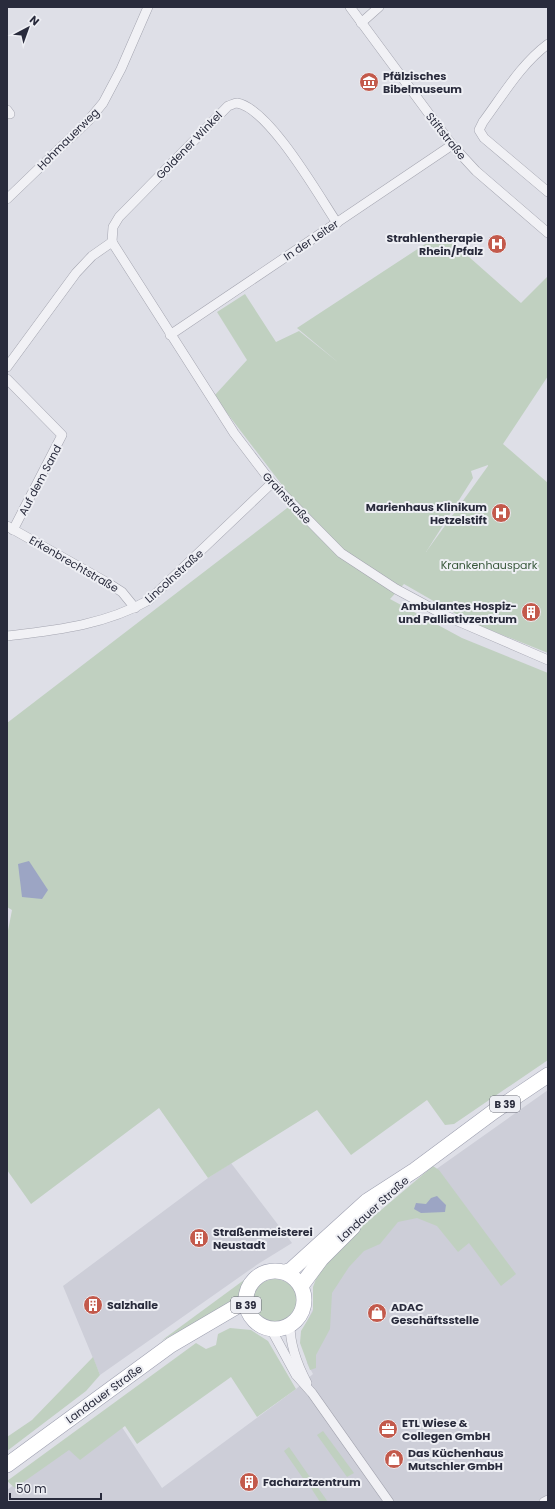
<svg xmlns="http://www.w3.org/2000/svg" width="555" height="1509" font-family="Poppins,sans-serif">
<rect width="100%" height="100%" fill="#dedfe7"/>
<g fill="#cdced8">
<path d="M548,1090V1502H7V1490L112,1412L162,1488L296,1389L313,1374L307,1363L304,1328L315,1305L428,1175Z"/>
<path d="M231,1163L292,1243L258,1264L100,1375L63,1286L208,1178Z"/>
</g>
<g fill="#c0d0c0" fill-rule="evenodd">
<path d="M442,233L521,303L548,276V376L503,444L548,483V653L470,622L404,584L390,599L462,638L548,673V1060L454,1124L445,1125L427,1100L351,1155L317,1110L208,1178L159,1108L31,1204L7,1170V936L12,910L7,907V723L295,502L214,396L247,360L217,312L245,294L276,342L299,331L339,363L297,328ZM488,465V466L426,552L473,478L471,471Z"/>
<path d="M433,1166L439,1170L516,1274L501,1286L469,1243L458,1252L437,1226L417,1218L398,1222L380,1244L364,1251L349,1267L332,1293L330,1329L316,1355V1368L310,1370L300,1343L301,1331L313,1311V1287L316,1279L335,1249Z"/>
<circle cx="275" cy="1301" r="22"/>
<path d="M244,1280L245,1287L238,1300L161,1341Z"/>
<path d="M230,1328L251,1330L268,1341L296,1389L257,1417L231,1377L137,1444L125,1426L80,1460L69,1450L15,1488L7,1481L196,1343L206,1349L216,1345L218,1334Z"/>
<path d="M93,1357L100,1375L86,1391L7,1451V1437L32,1420Z"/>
<path d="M323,1431L354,1473L347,1477L317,1435Z"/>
<path d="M289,1447L314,1483L309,1487L284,1451Z"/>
<path d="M316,1485L328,1502H320L311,1488Z"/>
</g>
<g fill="#9ca5c4">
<path d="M29,861L48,890L42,899L22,897L18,864Z"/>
<path d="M437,1196L446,1205L445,1212L421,1213L414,1209L416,1203L426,1204L431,1198Z"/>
</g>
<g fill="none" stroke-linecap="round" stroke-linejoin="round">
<defs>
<g id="minor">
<path d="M350,7L452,145L476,171L548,233"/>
<path d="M361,23L379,7"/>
<path d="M548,44C521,64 503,95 483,122L479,130L484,138L548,192"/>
<path d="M7,110L10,114"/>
<path d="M7,199L88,121L103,103L121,69L148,7"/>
<path d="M112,242L234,433L272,483L341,553L396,589L446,616L548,660"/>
<path d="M112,242L113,227L119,217L228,106C231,105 235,103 237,103C269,108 319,196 337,223"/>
<path d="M170,335L452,145"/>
<path d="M7,367L76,273L92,256L112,242"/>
<path d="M7,379L62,435L13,530"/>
<path d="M7,526L108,583L122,592L135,608"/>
<path d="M7,636C57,630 105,625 149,600L272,483"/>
<path d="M290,1325C290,1345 298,1366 307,1383"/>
<path d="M271,1329L296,1375L312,1393L389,1502"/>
<path d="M544,1502L548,1500"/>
</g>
<g id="primary">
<circle cx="275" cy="1300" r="29"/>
<path d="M285,1272L291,1270L367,1201L415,1170L493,1112L548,1075"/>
<path d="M301,1286L321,1259L353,1227"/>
<path d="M7,1465L171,1345L246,1301"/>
</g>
</defs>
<use href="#minor" stroke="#a4a5b0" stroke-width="10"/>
<use href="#primary" stroke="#9fa1b1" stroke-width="16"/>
<use href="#minor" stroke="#f1f1f5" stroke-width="9"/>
<use href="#primary" stroke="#fff" stroke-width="15"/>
</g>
<defs>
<symbol id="museum-disc" viewBox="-11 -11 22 22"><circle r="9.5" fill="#c35a4c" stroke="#eeeff4"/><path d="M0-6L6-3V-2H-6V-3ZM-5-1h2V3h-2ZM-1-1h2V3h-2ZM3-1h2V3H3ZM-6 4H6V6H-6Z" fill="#fff"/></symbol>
<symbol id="hospital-disc" viewBox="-11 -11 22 22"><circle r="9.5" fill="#c35a4c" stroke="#eeeff4"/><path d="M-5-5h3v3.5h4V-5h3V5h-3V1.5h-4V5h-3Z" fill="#fff"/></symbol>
<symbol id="building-disc" viewBox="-11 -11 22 22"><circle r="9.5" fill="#c35a4c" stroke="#eeeff4"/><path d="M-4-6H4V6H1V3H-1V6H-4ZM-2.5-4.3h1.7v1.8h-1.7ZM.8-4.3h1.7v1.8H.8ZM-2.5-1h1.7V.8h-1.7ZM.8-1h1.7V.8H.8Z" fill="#fff"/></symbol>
<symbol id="shop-disc" viewBox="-11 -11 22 22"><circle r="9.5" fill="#c35a4c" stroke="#eeeff4"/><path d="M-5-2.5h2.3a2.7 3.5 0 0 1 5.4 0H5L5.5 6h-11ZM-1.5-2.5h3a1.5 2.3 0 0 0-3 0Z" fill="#fff"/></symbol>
<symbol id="office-disc" viewBox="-11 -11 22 22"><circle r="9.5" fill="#c35a4c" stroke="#eeeff4"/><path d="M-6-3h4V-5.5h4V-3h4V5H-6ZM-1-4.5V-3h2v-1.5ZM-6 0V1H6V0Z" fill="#fff"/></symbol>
</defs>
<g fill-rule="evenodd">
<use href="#museum-disc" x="358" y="71" width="22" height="22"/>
<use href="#hospital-disc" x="486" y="233" width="22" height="22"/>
<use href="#hospital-disc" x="490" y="502" width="22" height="22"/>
<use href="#building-disc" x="520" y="601" width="22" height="22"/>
<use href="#building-disc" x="188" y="1227" width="22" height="22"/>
<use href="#building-disc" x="82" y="1294" width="22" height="22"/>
<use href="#shop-disc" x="366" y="1302" width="22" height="22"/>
<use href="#office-disc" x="377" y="1418" width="22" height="22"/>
<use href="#shop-disc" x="383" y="1448" width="22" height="22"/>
<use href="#building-disc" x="238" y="1471" width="22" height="22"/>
</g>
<g text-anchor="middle" stroke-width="4" stroke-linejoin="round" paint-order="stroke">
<g fill="#eeeff4" stroke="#646673" stroke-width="1">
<rect x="490" y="1096" width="30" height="16" rx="3"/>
<rect x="231" y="1297" width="30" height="16" rx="3"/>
</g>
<g font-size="10" font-weight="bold" fill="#292b3c">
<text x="505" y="1108">B 39</text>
<text x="246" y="1309">B 39</text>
</g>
<g font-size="11" font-weight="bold" fill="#292b3c" stroke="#eeeff4" text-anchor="start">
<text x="383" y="80">Pfälzisches<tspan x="383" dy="13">Bibelmuseum</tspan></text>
<text x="483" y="242" text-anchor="end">Strahlentherapie<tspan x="483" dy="13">Rhein/Pfalz</tspan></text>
<text x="487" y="511" text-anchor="end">Marienhaus Klinikum<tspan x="487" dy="13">Hetzelstift</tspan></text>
<text x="517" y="610" text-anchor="end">Ambulantes Hospiz-<tspan x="517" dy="13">und Palliativzentrum</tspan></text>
<text x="213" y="1236">Straßenmeisterei<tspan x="213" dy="13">Neustadt</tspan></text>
<text x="107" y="1309">Salzhalle</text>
<text x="391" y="1311">ADAC<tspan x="391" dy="13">Geschäftsstelle</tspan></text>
<text x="402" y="1427">ETL Wiese &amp;<tspan x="402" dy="13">Collegen GmbH</tspan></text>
<text x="408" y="1457">Das Küchenhaus<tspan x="408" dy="13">Mutschler GmbH</tspan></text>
<text x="263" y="1486">Facharztzentrum</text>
</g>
<g font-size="11" fill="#292b3c" stroke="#eeeff4">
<text transform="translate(446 136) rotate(51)" y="4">Stiftstraße</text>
<text transform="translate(68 139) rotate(-45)" y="4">Hohmauerweg</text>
<text transform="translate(189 145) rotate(-46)" y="4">Goldener Winkel</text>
<text transform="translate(311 240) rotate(-34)" y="4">In der Leiter</text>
<text transform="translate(40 480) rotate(-62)" y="4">Auf dem Sand</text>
<text transform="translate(287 498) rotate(47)" y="4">Grainstraße</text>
<text transform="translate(74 564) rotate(30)" y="4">Erkenbrechtstraße</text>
<text transform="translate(174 576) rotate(-42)" y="4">Lincolnstraße</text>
<text transform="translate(373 1209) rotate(-42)" y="4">Landauer Straße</text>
<text transform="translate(104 1394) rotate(-36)" y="4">Landauer Straße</text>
</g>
<g font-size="11" fill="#37573a" stroke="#eeeff4">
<text x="489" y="569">Krankenhauspark</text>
</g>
</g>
<rect width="555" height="1509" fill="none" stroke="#292b3c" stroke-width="16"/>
<g transform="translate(28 28) rotate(41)" stroke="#eeeff4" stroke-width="3" paint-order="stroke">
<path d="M0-3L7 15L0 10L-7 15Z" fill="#292b3c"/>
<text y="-6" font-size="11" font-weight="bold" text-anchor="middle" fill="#292b3c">N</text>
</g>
<path d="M10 1493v6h91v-6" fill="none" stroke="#292b3c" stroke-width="2"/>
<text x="16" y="1493" font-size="12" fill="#292b3c" stroke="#eeeff4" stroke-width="3" paint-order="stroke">50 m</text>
</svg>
